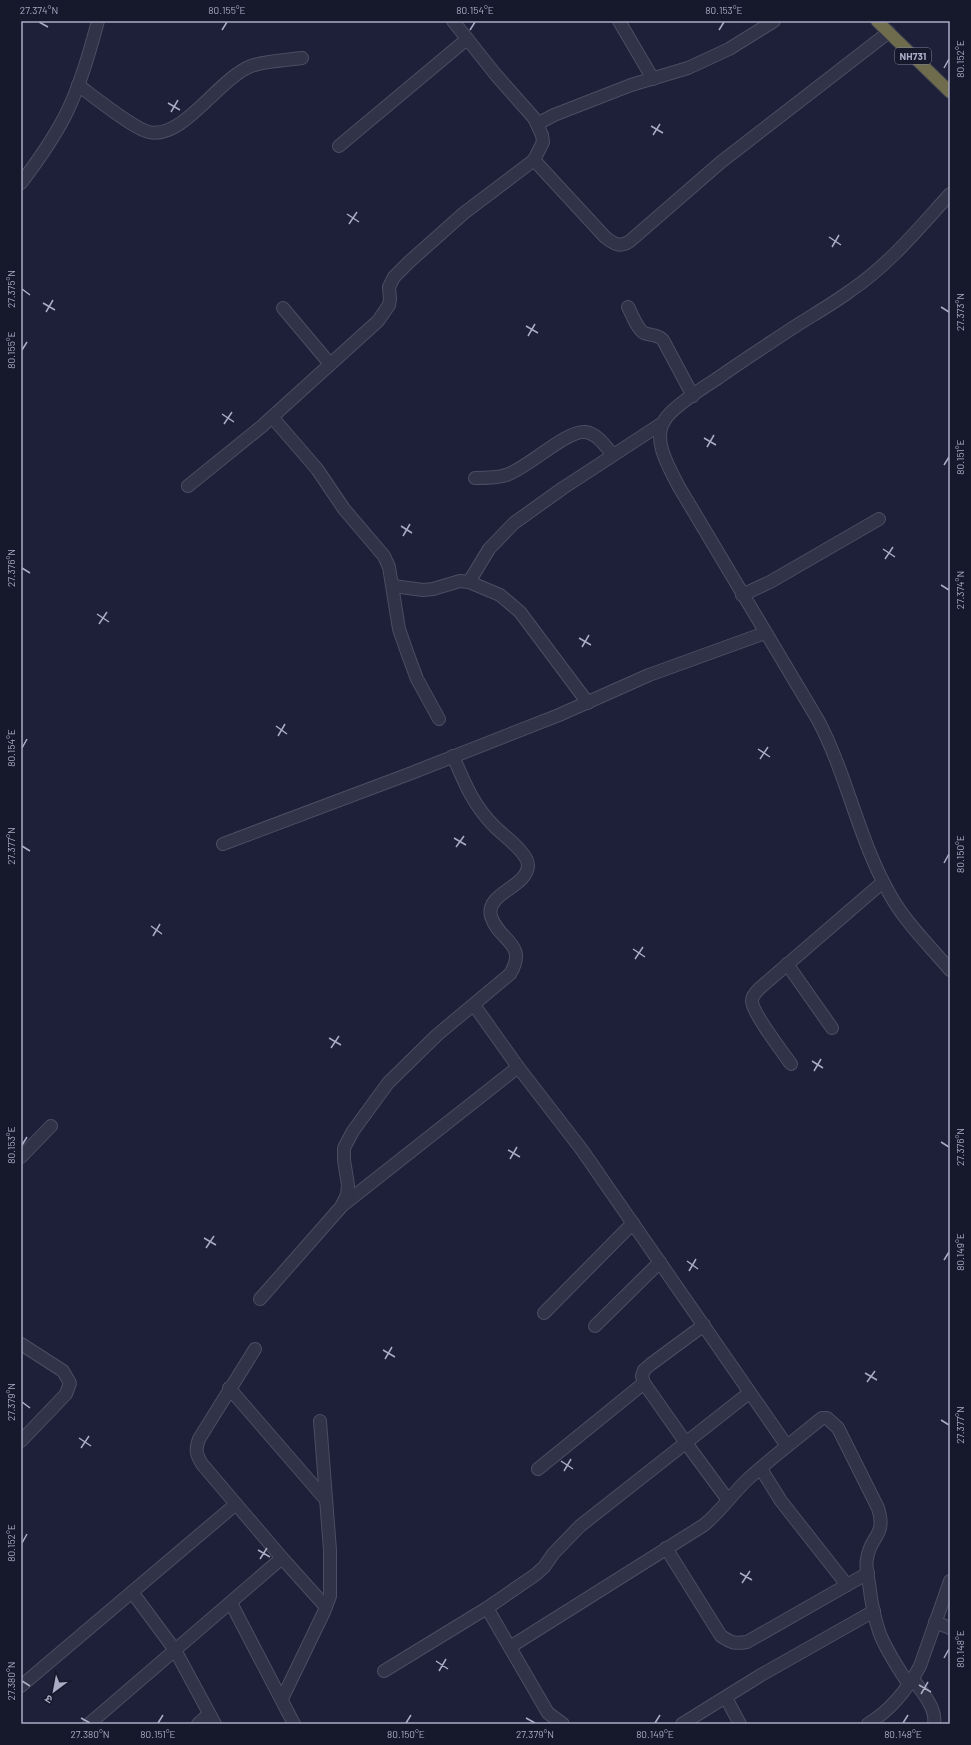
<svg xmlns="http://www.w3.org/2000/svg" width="971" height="1745" font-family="Barlow,'Noto Sans Devanagari',sans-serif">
<rect width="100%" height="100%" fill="#1d2038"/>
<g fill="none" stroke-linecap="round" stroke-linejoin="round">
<defs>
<g id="minor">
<path d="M619,21L653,79"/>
<path d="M78,85C93,96 134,129 149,132C183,140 218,79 251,66C265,61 287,60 302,58"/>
<path d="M537,124L554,115L631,85L688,68L729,49L774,21"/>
<path d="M339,146L467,39"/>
<path d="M534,160L605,237C614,244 620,248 630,241L721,162L889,32"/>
<path d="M21,183C37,162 53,139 65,116C80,86 89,54 98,21"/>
<path d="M950,194C919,228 889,265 850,291C831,305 811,316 791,329C767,345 742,361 718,378C704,387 672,407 664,421C652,441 670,469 679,487L818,720C847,775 858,837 888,891C903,920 929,945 950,970"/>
<path d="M628,307C632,314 637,329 644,333C651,336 657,334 663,340L693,396"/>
<path d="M283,308L330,364"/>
<path d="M272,417L317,469L344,509L384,556L389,567L399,629L407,652L417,679L439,719"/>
<path d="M475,478C486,478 497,478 506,475C527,469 566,430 585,432C597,433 606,447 613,455"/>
<path d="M188,486L261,427L378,321L389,305L390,299L389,287L394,277L409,262L464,213L534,160L543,142L542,135L534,118L496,75L453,21"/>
<path d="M469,582L489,549L514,523L563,488L664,422"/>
<path d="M393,586L423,590L433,589L460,581L469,582L500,595L520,612L588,703"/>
<path d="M742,595L770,582L879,519"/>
<path d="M223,844L409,774L559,715L649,675L765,633"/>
<path d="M787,964L832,1028"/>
<path d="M474,1005L518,1067L582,1150L787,1446"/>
<path d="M791,1064C783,1053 752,1012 752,1001C752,995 757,991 760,988L883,882"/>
<path d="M21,1157L51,1126"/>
<path d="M343,1205L518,1067"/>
<path d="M260,1299L341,1207L347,1195L348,1185L344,1160V1148L353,1131L388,1083L437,1035L510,974C529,943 498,941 491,916C485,893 528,887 528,865C528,853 503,835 495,827C473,805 465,784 453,756"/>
<path d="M544,1313L633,1223"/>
<path d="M704,1325L651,1364L644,1370L642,1376L644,1383L686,1443L728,1500"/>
<path d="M595,1326L660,1262"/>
<path d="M21,1344L63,1371L70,1383L66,1394L21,1441"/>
<path d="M255,1349L199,1439C195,1450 196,1454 202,1464L282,1558L326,1607"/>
<path d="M229,1388L326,1500"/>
<path d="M538,1469L644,1383"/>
<path d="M761,1469L781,1501L847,1585"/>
<path d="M666,1548L721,1636C732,1643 734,1644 747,1642L868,1573"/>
<path d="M132,1592L175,1650L215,1724"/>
<path d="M231,1603L294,1724"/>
<path d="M487,1608L548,1713L563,1724"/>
<path d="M935,1622L950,1628"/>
<path d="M510,1647L704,1525C721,1511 732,1494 748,1479C770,1459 794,1441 817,1422L822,1418H827L838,1428L878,1508C887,1537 870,1535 867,1559C865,1567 868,1576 869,1583C871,1601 874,1618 880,1634C887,1652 899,1669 909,1685"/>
<path d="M384,1671L487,1608L535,1575L544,1567L553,1554L580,1526L749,1393"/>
<path d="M913,1679C921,1691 937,1708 934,1724"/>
<path d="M21,1686L236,1504"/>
<path d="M726,1698L740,1724"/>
<path d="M282,1699L324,1612L330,1596V1550L320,1421"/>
<path d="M89,1724L282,1558"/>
<path d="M198,1724L209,1714"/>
<path d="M682,1724L761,1675L874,1611"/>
<path d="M868,1724C891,1710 907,1690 920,1666L950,1581"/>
</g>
<path id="highway" d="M877,21L950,92"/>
</defs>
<use href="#minor" stroke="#4b4e63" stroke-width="14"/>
<use href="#highway" stroke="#383b4f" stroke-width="14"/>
<use href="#minor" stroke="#313348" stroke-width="12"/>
<use href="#highway" stroke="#6f6c4d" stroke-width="12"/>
</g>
<path fill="none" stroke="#aaacc6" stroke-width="1.5" d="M39,22L48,27M222,30L227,22M470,30L475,22M719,30L724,22M944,68L949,59M168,103L180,110M171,112L178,100M651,126L663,133M653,135L660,124M347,214L359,222M349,224L357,212M829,237L841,245M832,247L839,235M22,289L30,295M43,303L55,310M941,307L949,312M46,312L53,300M526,326L538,333M528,336L535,324M22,350L27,342M222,414L234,422M224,424L232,412M704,438L716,445M707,447L714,435M944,465L949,457M401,526L412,533M403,536L410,524M883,549L895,557M885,559L893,547M22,568L30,573M941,585L949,590M97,614L109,622M99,624L107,612M579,638L591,645M582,647L589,635M276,726L287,734M278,736L285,724M22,748L27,739M758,749L770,757M760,759L768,747M454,838L466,845M22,846L30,851M456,847L464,836M944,863L949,854M151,926L162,934M153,936L160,924M633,949L645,957M635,959L643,947M329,1038L341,1045M331,1048L339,1036M812,1061L823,1068M814,1071L821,1059M941,1142L949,1147M22,1145L27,1137M508,1150L520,1157M510,1159L517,1147M204,1238L216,1245M206,1248L214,1236M944,1260L949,1252M687,1261L698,1269M689,1271L696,1259M383,1350L395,1357M385,1359L392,1347M865,1373L877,1380M867,1382L875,1371M22,1402L30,1408M941,1420L949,1425M79,1438L91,1446M81,1448L89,1436M561,1461L573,1469M564,1471L571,1459M22,1543L27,1534M258,1550L270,1557M260,1559L267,1548M740,1573L752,1580M742,1583L750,1571M944,1658L949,1649M436,1661L448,1669M439,1671L446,1659M22,1681L30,1686M919,1685L931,1692M921,1694L928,1682M81,1718L90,1723M526,1718L535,1723M158,1723L163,1715M406,1723L411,1715M655,1723L660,1715M903,1723L908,1715"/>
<g text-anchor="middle" stroke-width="3" stroke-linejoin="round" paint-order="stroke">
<rect fill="#16192c" stroke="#7e8098" stroke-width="1" x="895" y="48" width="36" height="16" rx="3"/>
<g font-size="10" font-weight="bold" fill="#aaacc6">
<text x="913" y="60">NH731</text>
</g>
</g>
<rect width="971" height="1745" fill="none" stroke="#16192c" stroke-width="44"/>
<g transform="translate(54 1691) rotate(212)" stroke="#16192c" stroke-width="3" paint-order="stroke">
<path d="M0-3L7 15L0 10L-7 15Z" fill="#aaacc6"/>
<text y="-6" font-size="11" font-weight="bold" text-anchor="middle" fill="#aaacc6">उ</text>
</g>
<rect x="22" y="22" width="927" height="1701" fill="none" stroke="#aaacc6" stroke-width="1.5"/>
<g font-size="10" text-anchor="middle" fill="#aaacc6">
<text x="39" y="14">27.374°N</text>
<text x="227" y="14">80.155°E</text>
<text x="475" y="14">80.154°E</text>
<text x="724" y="14">80.153°E</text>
<text transform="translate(960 59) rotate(-90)" y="4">80.152°E</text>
<text transform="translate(11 289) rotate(-90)" y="4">27.375°N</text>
<text transform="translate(960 312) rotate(-90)" y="4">27.373°N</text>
<text transform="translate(11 350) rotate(-90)" y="4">80.155°E</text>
<text transform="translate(960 457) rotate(-90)" y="4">80.151°E</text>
<text transform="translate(11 568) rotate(-90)" y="4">27.376°N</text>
<text transform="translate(960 590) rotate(-90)" y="4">27.374°N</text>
<text transform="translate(11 748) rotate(-90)" y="4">80.154°E</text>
<text transform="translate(11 846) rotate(-90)" y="4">27.377°N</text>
<text transform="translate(960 854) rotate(-90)" y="4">80.150°E</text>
<text transform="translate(11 1145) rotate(-90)" y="4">80.153°E</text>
<text transform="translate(960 1147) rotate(-90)" y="4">27.376°N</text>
<text transform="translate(960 1252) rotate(-90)" y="4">80.149°E</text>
<text transform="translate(11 1402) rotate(-90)" y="4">27.379°N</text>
<text transform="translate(960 1425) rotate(-90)" y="4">27.377°N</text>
<text transform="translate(11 1543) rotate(-90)" y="4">80.152°E</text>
<text transform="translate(960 1649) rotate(-90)" y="4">80.148°E</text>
<text transform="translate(11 1681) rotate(-90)" y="4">27.380°N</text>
<text x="90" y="1738">27.380°N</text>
<text x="158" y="1738">80.151°E</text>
<text x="406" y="1738">80.150°E</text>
<text x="535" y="1738">27.379°N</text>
<text x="655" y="1738">80.149°E</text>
<text x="903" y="1738">80.148°E</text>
</g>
</svg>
